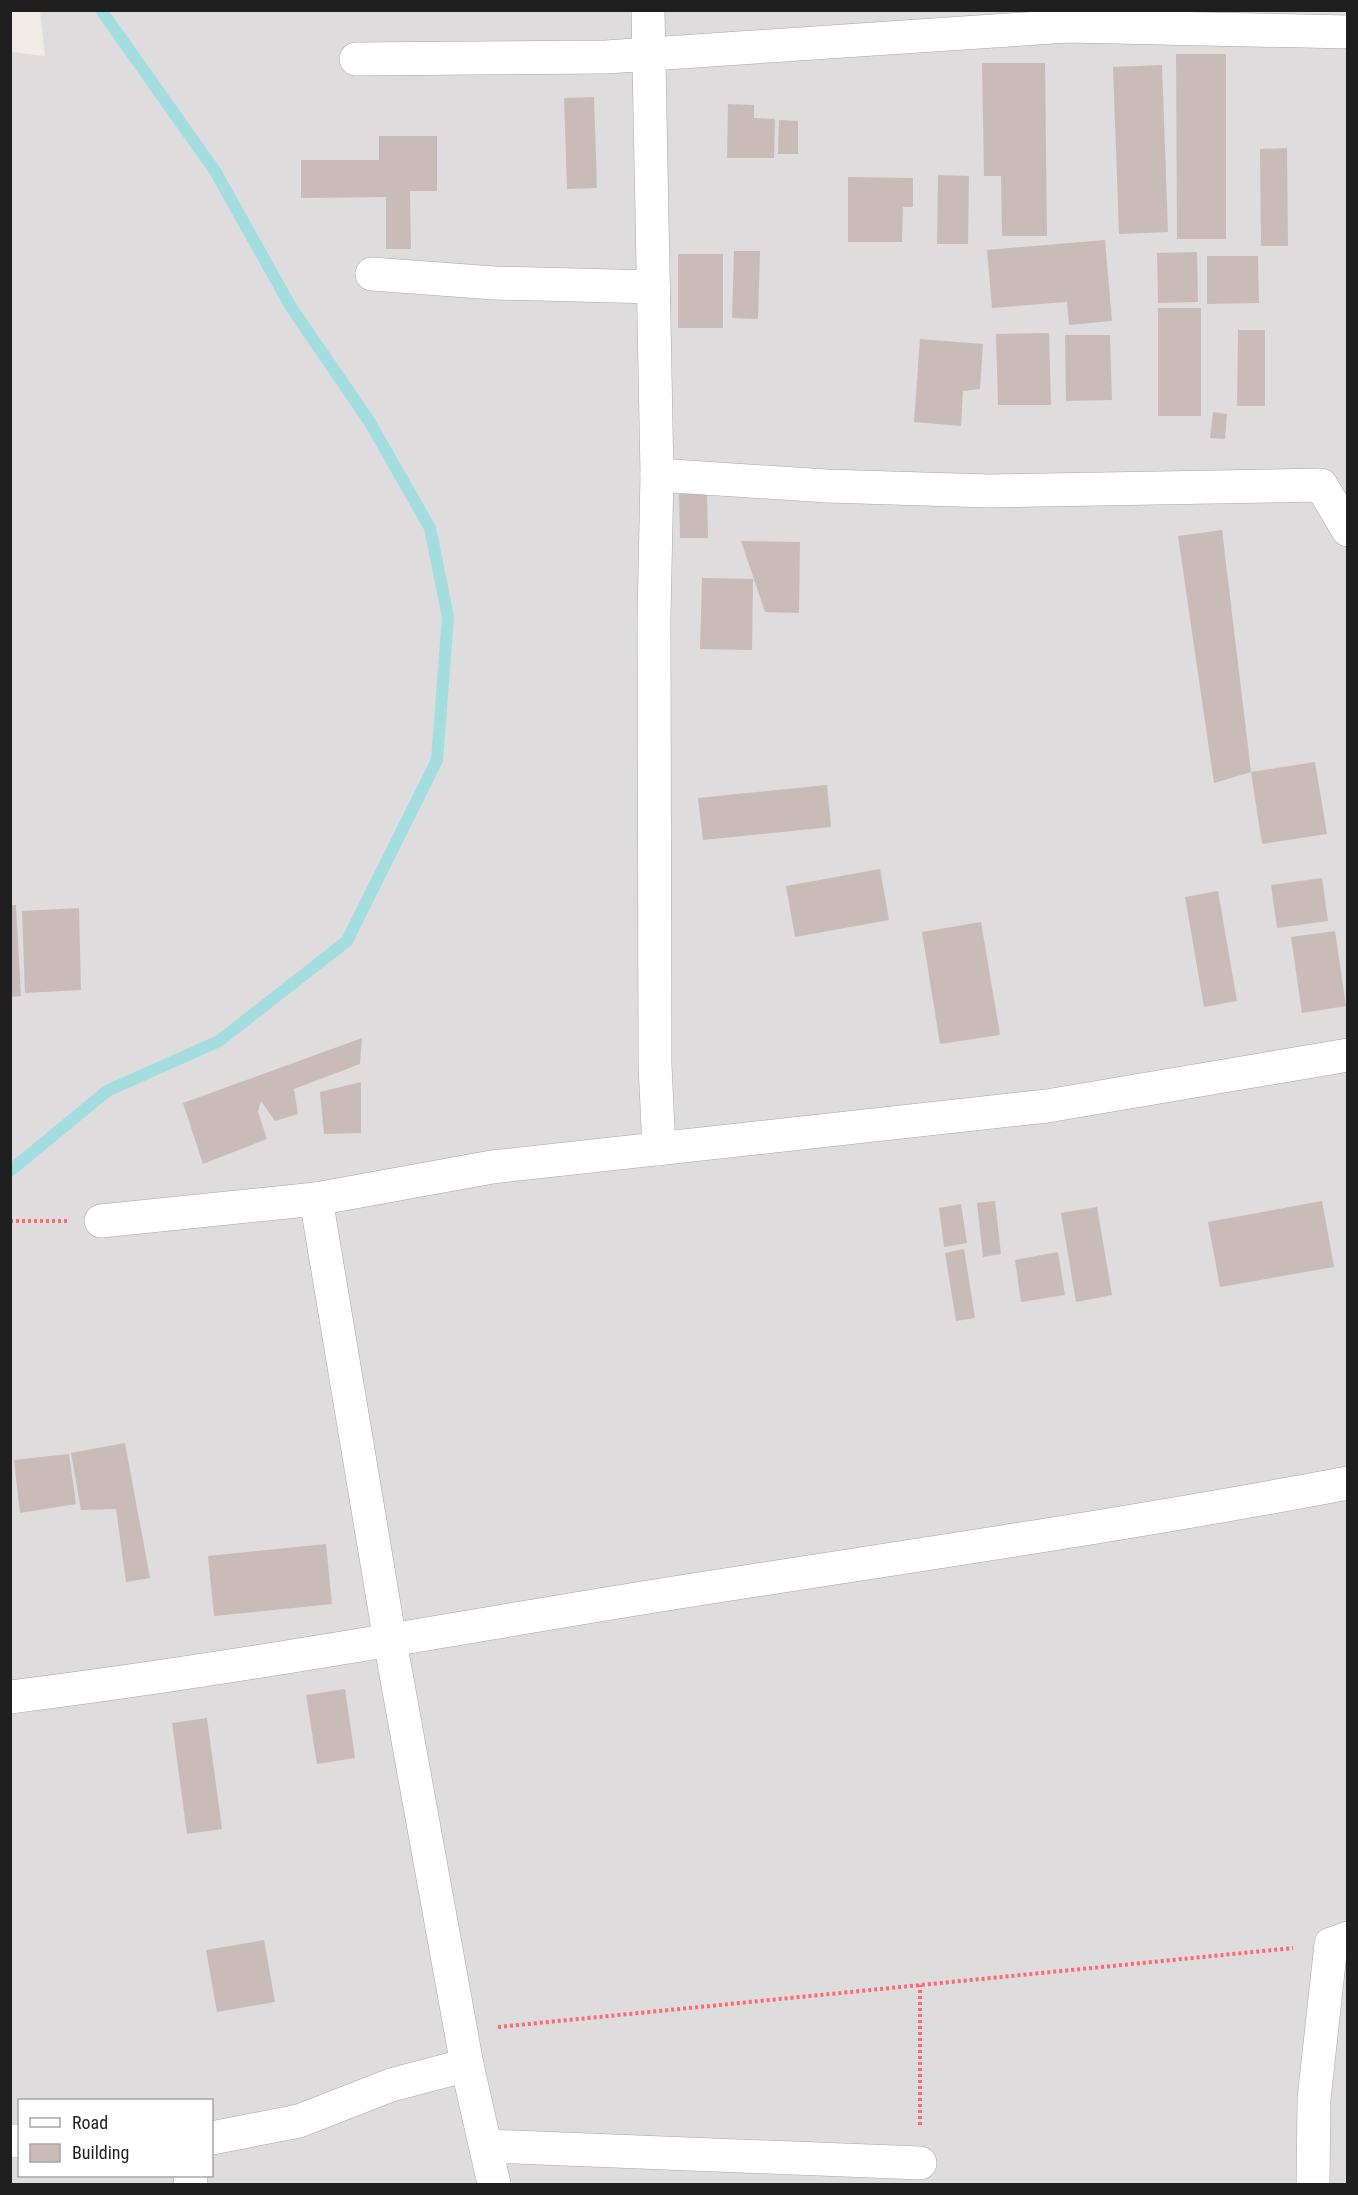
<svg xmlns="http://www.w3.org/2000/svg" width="1358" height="2195" font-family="'Roboto Condensed',sans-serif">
<rect width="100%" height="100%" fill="#f1ebe5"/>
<path fill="#dedcdd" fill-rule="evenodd" d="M40,10L1347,11V2184H11V52L45,56ZM20,2100H212V2176H20Z"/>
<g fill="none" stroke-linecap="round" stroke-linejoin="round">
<path stroke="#a4dde0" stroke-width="12" d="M10,1171L107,1091L219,1041L347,941L437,760L448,617L430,528L369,421L291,307L215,171L101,10"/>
</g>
<g fill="#c9bcb8">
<path d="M1176,54H1226V239H1177Z"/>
<path d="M982,63H1045L1047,236H1002L1001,176H984Z"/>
<path d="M1162,65L1168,232L1119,234L1113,67Z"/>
<path d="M594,97L597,188L567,189L564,98Z"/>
<path d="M728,104L754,105V118L775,119L774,158H727Z"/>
<path d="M779,120L798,121V154H778Z"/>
<path d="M379,136H437V191H410L411,249H386V197L301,198V160H379Z"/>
<path d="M1287,148L1288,246H1261L1260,149Z"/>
<path d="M938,175L969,176L968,244H937Z"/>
<path d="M848,177L913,178V207H903L902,242H848Z"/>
<path d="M1105,240L1112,321L1069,325L1067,302L992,308L987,250Z"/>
<path d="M734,251H760L758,319L732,318Z"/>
<path d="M1197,252L1198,302L1158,303L1157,253Z"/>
<rect x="678" y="254" width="45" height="74"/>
<path d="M1207,256H1258L1259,303L1207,304Z"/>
<rect x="1158" y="308" width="43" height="108"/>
<path d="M1238,330H1265V406H1237Z"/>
<path d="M1049,333L1051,405H998L996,334Z"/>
<path d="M1065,335H1110L1112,400L1066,401Z"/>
<path d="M920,339L983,344L980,389L963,391L961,426L914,422Z"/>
<path d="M1213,412L1227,414L1225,439L1210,438Z"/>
<path d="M707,493L708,538H680L679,494Z"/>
<path d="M1222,530L1251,772L1214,783L1178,536Z"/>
<path d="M741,541L800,542L799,613L765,612Z"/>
<path d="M702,578L753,579L752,650L700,649Z"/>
<path d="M1315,762L1327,834L1262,844L1251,772Z"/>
<path d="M827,785L831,827L703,840L698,798Z"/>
<path d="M880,869L889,920L795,937L786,886Z"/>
<path d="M1322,878L1328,921L1277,928L1271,885Z"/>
<path d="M1218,891L1237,1001L1204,1007L1185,897Z"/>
<path d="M10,905H16L21,996L10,997Z"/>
<path d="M79,908L81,990L25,993L22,911Z"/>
<path d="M981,922L1000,1035L940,1044L922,932Z"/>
<path d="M1335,931L1346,1006L1302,1013L1291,937Z"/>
<path d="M362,1038L360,1064L294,1089L298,1114L275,1121L261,1101L258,1112L267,1139L203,1164L183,1103Z"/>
<path d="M361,1082V1133L324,1134L320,1092Z"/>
<path d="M995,1201L1001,1254L983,1257L977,1203Z"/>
<path d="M1322,1201L1334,1267L1220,1287L1208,1222Z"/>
<path d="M961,1204L967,1243L944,1247L939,1208Z"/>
<path d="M1097,1207L1112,1295L1076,1302L1061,1213Z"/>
<path d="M964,1249L975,1318L956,1321L945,1253Z"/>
<path d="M1058,1252L1065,1295L1021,1302L1015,1260Z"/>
<path d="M125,1443L150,1578L126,1582L116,1509L81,1510L71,1453Z"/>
<path d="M69,1454L76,1504L20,1513L14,1460Z"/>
<path d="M326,1544L332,1604L214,1616L208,1556Z"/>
<path d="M345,1689L355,1758L317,1764L306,1695Z"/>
<path d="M207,1718L222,1829L187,1834L172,1723Z"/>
<path d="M264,1940L275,2002L217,2012L206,1950Z"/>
</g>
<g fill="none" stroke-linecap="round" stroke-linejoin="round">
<defs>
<g id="minor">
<path d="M648,10L657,475L654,617L655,1065L659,1149"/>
<path d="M356,59L606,57L1068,26L1348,32"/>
<path d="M372,274L494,283L654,287"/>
<path d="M657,475L827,486L989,491L1321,485L1348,530"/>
<path d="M316,1199L390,1641L467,2065L494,2184"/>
<path d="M101,1221L316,1199L492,1167L1047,1106L1348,1055"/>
<path d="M10,1697C220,1671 428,1633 636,1599C873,1561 1111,1528 1348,1483"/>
<path d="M212,2138L299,2121L391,2085L467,2065"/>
<path d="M10,2141H20"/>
<path d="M486,2146L920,2163"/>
<path d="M190,2176L191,2184"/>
<path d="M1313,2184L1314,2099L1331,1944L1348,1938"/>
</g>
</defs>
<use href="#minor" stroke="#a6a6a6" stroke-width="34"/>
<g stroke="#ff6873" stroke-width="4" stroke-dasharray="3 3" stroke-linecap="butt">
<path d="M10,1221H67"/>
<path d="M498,2027L1293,1948"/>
<path d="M920,2125V1985"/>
</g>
<use href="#minor" stroke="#fff" stroke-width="33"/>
</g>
<rect width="1358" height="2195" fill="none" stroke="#1f1f1f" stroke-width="24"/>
<rect x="18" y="2099" width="195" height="78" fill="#ffffff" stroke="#a5a5a5" stroke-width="1.5"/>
<rect x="30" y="2118" width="30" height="9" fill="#ffffff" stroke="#a5a5a5" stroke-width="1.5"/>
<text x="72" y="2129" font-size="18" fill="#1f1f1f">Road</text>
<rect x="30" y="2144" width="30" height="18" fill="#c9bcb8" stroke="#a5a5a5" stroke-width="1.5"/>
<text x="72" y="2159" font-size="18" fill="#1f1f1f">Building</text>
</svg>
